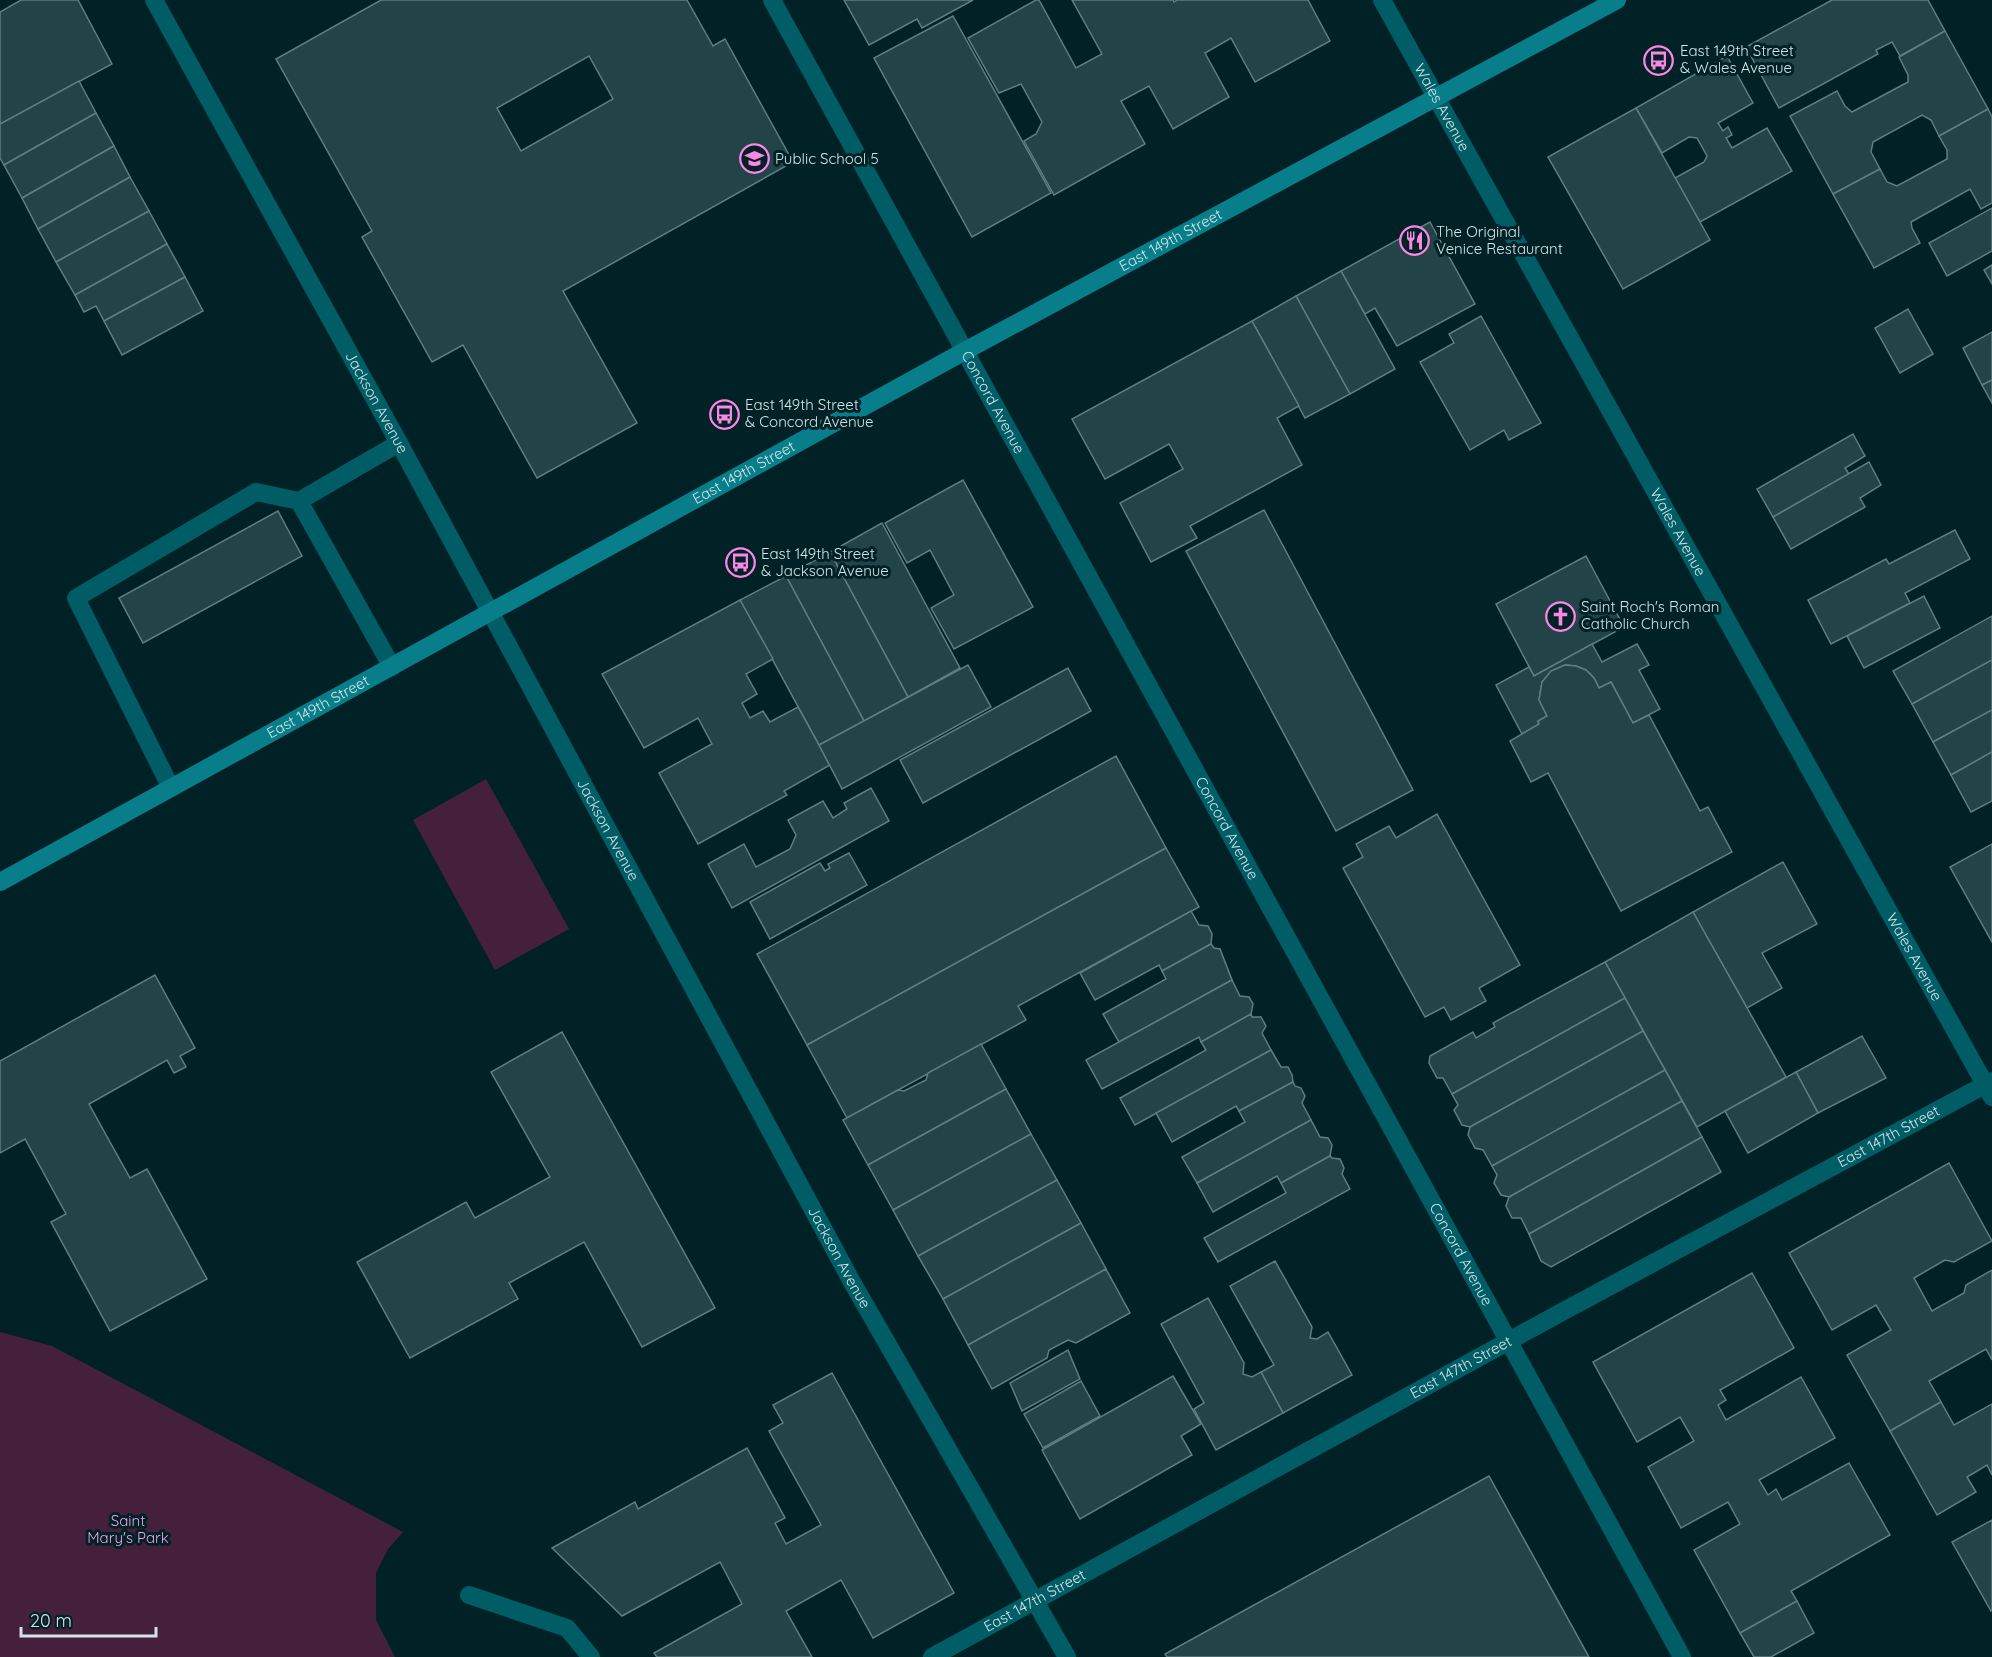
<svg xmlns="http://www.w3.org/2000/svg" width="1992" height="1657" font-family="Quicksand,sans-serif">
<rect width="100%" height="100%" fill="#002226"/>
<g fill="#44203d">
<path d="M486,779L569,929L495,970L413,820Z"/>
<path d="M0,1332L52,1346L403,1532L388,1549L376,1573V1620L395,1657H0Z"/>
</g>
<g fill="#224347" stroke="#5c7f83" stroke-width="1.5" fill-rule="evenodd">
<path d="M21,0H78L112,64L0,124V12Z"/>
<path d="M381,0H687L713,46L725,39L793,162L563,291L637,423L537,478L463,345L432,362L362,237L372,231L276,59ZM589,56L613,99L521,151L497,108Z"/>
<path d="M844,0H973L922,28L917,19L869,45Z"/>
<path d="M1036,0H1039L1076,68L1102,54L1072,0H1173L1174,2L1177,0H1308L1330,41L1255,82L1231,38L1205,53L1229,97L1173,129L1149,86L1121,101L1145,144L1054,195L1024,141L1036,134L1042,122L1021,84L999,93L968,38Z"/>
<path d="M1832,0H1928L1945,31L1900,56L1892,42L1876,50L1878,54L1779,108L1746,47Z"/>
<path d="M953,16L1051,193L972,237L874,58Z"/>
<path d="M1945,31L1988,109L1939,136L1931,120L1922,115L1873,142L1871,152L1880,169L1833,194L1790,116L1837,91L1845,106L1852,112L1908,82V75L1899,57Z"/>
<path d="M1727,56L1753,103L1718,123L1723,131L1728,127L1732,135L1726,138L1732,148L1767,128L1792,171L1700,222L1675,178L1704,162L1707,156L1697,138L1689,137L1662,153L1636,108Z"/>
<path d="M79,81L96,113L4,165L0,158V124Z"/>
<path d="M1636,108L1710,240L1623,289L1548,157Z"/>
<path d="M1988,109L1992,117V203L1981,209L1970,189L1911,222L1912,228L1920,243L1874,268L1833,194L1880,169L1887,182L1897,186L1947,159V150L1939,136Z"/>
<path d="M96,113L114,146L22,198L4,165Z"/>
<path d="M114,146L130,177L38,229L22,198Z"/>
<path d="M130,177L149,211L56,262L38,229Z"/>
<path d="M1992,208V251L1947,276L1929,243Z"/>
<path d="M149,211L167,244L75,295L56,262Z"/>
<path d="M1430,222L1475,304L1397,346L1375,308L1365,314L1341,271Z"/>
<path d="M167,244L185,277L104,321L96,306L84,312L75,295Z"/>
<path d="M1992,265V284L1984,270Z"/>
<path d="M1341,271L1395,369L1350,394L1296,296Z"/>
<path d="M185,277L203,311L122,355L104,321Z"/>
<path d="M1296,296L1350,394L1305,418L1252,321Z"/>
<path d="M1908,309L1933,354L1900,373L1875,328Z"/>
<path d="M1481,316L1541,423L1509,440L1504,430L1470,450L1420,362L1454,343L1449,334Z"/>
<path d="M1252,321L1299,406L1277,418L1302,465L1190,526L1197,538L1151,562L1120,503L1183,469L1169,444L1105,479L1072,419Z"/>
<path d="M1992,332V380L1982,385L1963,348Z"/>
<path d="M1992,380V403L1982,385Z"/>
<path d="M1853,434L1865,456L1845,468L1849,474L1773,517L1757,489Z"/>
<path d="M1869,462L1881,485L1860,498L1865,507L1791,549L1773,517Z"/>
<path d="M963,480L1033,607L954,649L931,608L954,595L930,550L907,563L885,523Z"/>
<path d="M1264,510L1413,790L1336,831L1186,551Z"/>
<path d="M278,511L302,556L143,643L119,598Z"/>
<path d="M882,523L960,668L908,697L830,552Z"/>
<path d="M1955,530L1970,559L1905,593L1910,603L1831,644L1808,600L1886,559L1889,564Z"/>
<path d="M830,552L908,697L864,721L786,576Z"/>
<path d="M1586,556L1624,627L1534,676L1496,604Z"/>
<path d="M786,576L864,721L819,745L740,600Z"/>
<path d="M1924,596L1940,628L1864,668L1847,636Z"/>
<path d="M740,600L773,659L746,674L757,694L742,703L750,718L763,711L770,722L798,707L830,765L784,791L787,795L698,844L659,773L712,744L698,718L644,748L602,674Z"/>
<path d="M1992,616V660L1912,704L1893,671Z"/>
<path d="M1592,644L1602,662L1637,644L1649,665L1639,670L1660,709L1633,723L1611,682L1599,688L1594,678L1586,670L1576,666L1565,665L1551,671L1542,682L1539,700L1547,716L1538,721L1539,724L1522,734L1496,685L1529,667L1534,676Z"/>
<path d="M1992,660V710L1933,742L1912,704Z"/>
<path d="M968,665L991,707L842,789L819,745Z"/>
<path d="M1565,665L1576,666L1586,670L1594,678L1599,688L1611,682L1633,723L1649,715L1700,811L1708,807L1732,852L1621,911L1548,773L1531,782L1510,741L1539,724L1538,721L1547,716L1539,700L1542,682L1551,671Z"/>
<path d="M1068,668L1091,711L923,803L900,760Z"/>
<path d="M1992,710V752L1951,775L1933,742Z"/>
<path d="M1992,752V801L1971,812L1951,775Z"/>
<path d="M1116,756L1166,848L807,1045L757,954Z"/>
<path d="M871,788L889,821L732,908L708,864L744,844L756,867L790,849L796,835L788,820L823,801L833,818L847,809L844,803Z"/>
<path d="M1437,814L1520,965L1479,988L1486,1001L1451,1020L1444,1007L1425,1017L1343,868L1363,857L1356,844L1389,826L1396,838Z"/>
<path d="M1992,844V942L1950,867Z"/>
<path d="M1166,848L1199,907L1018,1006L1026,1020L847,1118L807,1045Z"/>
<path d="M849,853L867,885L770,939L750,902L820,863L825,871L830,868L828,864Z"/>
<path d="M1783,862L1817,924L1762,953L1782,988L1747,1008L1693,912Z"/>
<path d="M1191,911L1199,925L1208,926L1212,934L1211,944L1162,971L1159,965L1095,1000L1080,973Z"/>
<path d="M1693,912L1786,1077L1697,1127L1605,962Z"/>
<path d="M1211,944L1214,948L1220,949L1232,980L1119,1042L1103,1014L1166,979L1162,971Z"/>
<path d="M1605,962L1625,998L1452,1094L1443,1078H1437L1429,1063L1430,1056L1473,1032L1476,1038L1495,1027L1493,1023Z"/>
<path d="M155,975L195,1048L180,1056L186,1067L174,1073L167,1060L89,1104L130,1178L147,1169L207,1279L110,1331L51,1222L66,1214L25,1139L0,1153V1061Z"/>
<path d="M1232,980L1240,996L1249,997L1253,1004L1251,1014L1201,1042L1199,1037L1102,1089L1086,1060Z"/>
<path d="M1625,998L1643,1031L1470,1127L1462,1125L1454,1110L1458,1105L1452,1094Z"/>
<path d="M1251,1014L1252,1017H1261L1266,1026L1262,1033L1271,1050L1135,1125L1120,1098L1206,1050L1201,1042Z"/>
<path d="M1643,1031L1665,1070L1492,1166L1483,1150L1475,1148L1468,1135L1470,1127Z"/>
<path d="M562,1032L715,1308L642,1347L584,1242L509,1283L518,1299L410,1358L357,1262L466,1202L475,1218L550,1177L491,1072Z"/>
<path d="M1862,1036L1886,1078L1818,1113L1796,1072Z"/>
<path d="M981,1044L1006,1089L868,1165L843,1120L898,1090L904,1091L926,1080L928,1073Z"/>
<path d="M1271,1050L1281,1067H1288L1292,1075L1293,1082L1239,1111L1236,1106L1172,1142L1156,1113Z"/>
<path d="M1665,1070L1682,1101L1509,1197L1501,1195L1494,1183L1497,1175L1492,1166Z"/>
<path d="M1796,1072L1818,1113L1748,1153L1725,1111Z"/>
<path d="M1293,1082L1295,1086L1301,1088L1305,1096L1302,1103L1311,1120L1197,1183L1182,1157L1245,1122L1239,1111Z"/>
<path d="M1006,1089L1031,1134L893,1210L868,1165Z"/>
<path d="M1682,1101L1702,1137L1529,1234L1521,1218H1512L1506,1206L1509,1197Z"/>
<path d="M1311,1120L1320,1137L1328,1138L1332,1145L1330,1156L1281,1183L1277,1176L1213,1212L1197,1183Z"/>
<path d="M1031,1134L1057,1180L918,1256L893,1210Z"/>
<path d="M1702,1137L1721,1172L1551,1267L1541,1261L1529,1234Z"/>
<path d="M1330,1156L1332,1158L1340,1159L1344,1168L1342,1174L1350,1189L1218,1262L1204,1238L1286,1193L1281,1183Z"/>
<path d="M1949,1163L1992,1241L1954,1262L1945,1260L1914,1278L1932,1311L1964,1293L1966,1285L1992,1270V1360L1986,1349L1929,1381L1941,1402L1890,1431L1847,1355L1891,1330L1876,1305L1832,1330L1789,1253Z"/>
<path d="M1057,1180L1081,1223L943,1299L918,1256Z"/>
<path d="M1081,1223L1106,1269L968,1345L943,1299Z"/>
<path d="M1275,1261L1312,1327L1310,1338L1317,1339L1328,1332L1352,1375L1283,1413L1261,1372L1274,1365L1230,1286Z"/>
<path d="M1106,1269L1130,1313L1076,1343L1068,1340L1049,1350L1047,1358L992,1389L968,1345Z"/>
<path d="M1752,1273L1794,1348L1720,1390L1726,1400L1718,1405L1726,1420L1801,1377L1835,1438L1759,1480L1768,1495L1776,1489L1782,1500L1849,1463L1890,1535L1791,1591L1797,1601L1740,1633L1694,1550L1740,1524L1728,1502L1681,1528L1648,1467L1694,1441L1680,1417L1637,1442L1593,1362Z"/>
<path d="M1208,1298L1244,1363L1243,1374L1252,1377L1261,1372L1283,1413L1216,1450L1194,1409L1204,1403L1161,1324Z"/>
<path d="M1068,1350L1080,1379L1022,1411L1010,1383Z"/>
<path d="M832,1373L954,1593L873,1638L841,1580L786,1611L812,1657H657L654,1653L742,1604L720,1562L622,1616L552,1548L635,1502L638,1509L747,1448L785,1518L775,1523L786,1544L821,1525L769,1431L783,1423L773,1405Z"/>
<path d="M1173,1376L1201,1424L1181,1436L1192,1455L1080,1519L1042,1450Z"/>
<path d="M1081,1381L1100,1416L1043,1448L1024,1414Z"/>
<path d="M1941,1402L1954,1425L1992,1404V1475L1987,1465L1967,1477L1976,1492L1937,1515L1890,1431Z"/>
<path d="M1489,1476L1589,1657H1167L1165,1654Z"/>
<path d="M1992,1520V1610L1991,1611L1952,1542Z"/>
<path d="M1797,1601L1814,1633L1771,1657H1754L1740,1633Z"/>
</g>
<g fill="none" stroke-linecap="round" stroke-linejoin="round">
<g stroke="#005d66" stroke-width="18">
<path d="M299,501L399,443"/>
<path d="M171,788L76,598L256,492L299,501L392,667"/>
</g>
<g stroke="#005d66" stroke-width="18">
<path id="s1" d="M154,0L399,443L852,1282L1067,1657"/>
<path id="s2" d="M772,0L1682,1657"/>
<path id="s3" d="M1382,0L1992,1097"/>
<path d="M469,1595L567,1628L591,1657"/>
<path id="s4" d="M932,1657L1560,1313L1992,1081"/>
</g>
<path stroke="#077e8a" stroke-width="18" id="s5" d="M0,882L963,352L1617,0"/>
</g>
<defs>
<symbol id="bus-ring" viewBox="-11 -11 22 22"><circle r="9.5" fill="#002226" stroke="#fc86e4" stroke-width="1.5"/><path d="M-5-6H5V4H4V6H2V4H-2V6H-4V4H-5ZM-3.5-4V0h7V-4ZM-3.5 1.2v1.5H-2V1.2ZM2 1.2v1.5H3.5V1.2Z" fill="#fc86e4"/></symbol>
<symbol id="school-ring" viewBox="-11 -11 22 22"><circle r="9.5" fill="#002226" stroke="#fc86e4" stroke-width="1.5"/><path d="M0-5L7-2L0 1L-7-2ZM-4 1L0 2.5L4 1V4Q0 6-4 4Z" fill="#fc86e4"/></symbol>
<symbol id="restaurant-ring" viewBox="-11 -11 22 22"><circle r="9.5" fill="#002226" stroke="#fc86e4" stroke-width="1.5"/><path d="M-5-6h1v4h1v-4h1v4h1v-4h1v5L-1.5 .5V6h-2V.5L-5-1ZM5-6V6H3V1.5H1.5Q1.5-4 5-6Z" fill="#fc86e4"/></symbol>
<symbol id="church-ring" viewBox="-11 -11 22 22"><circle r="9.5" fill="#002226" stroke="#fc86e4" stroke-width="1.5"/><path d="M-1.2-6h2.4v3.5h3.3v2.4h-3.3V6h-2.4V-.1h-3.3v-2.4h3.3Z" fill="#fc86e4"/></symbol>
</defs>
<g fill-rule="evenodd">
<use href="#bus-ring" x="1642" y="44" width="33" height="33"/>
<use href="#school-ring" x="738" y="142" width="33" height="33"/>
<use href="#restaurant-ring" x="1398" y="224" width="33" height="33"/>
<use href="#bus-ring" x="708" y="398" width="33" height="33"/>
<use href="#bus-ring" x="724" y="546" width="33" height="33"/>
<use href="#church-ring" x="1544" y="600" width="33" height="33"/>
</g>
<g text-anchor="middle" stroke-width="6" stroke-linejoin="round" paint-order="stroke">
<g font-size="15" fill="#d1e3e6" stroke="#002226" text-anchor="start">
<text x="1680" y="56">East 149th Street<tspan x="1680" dy="17">&amp; Wales Avenue</tspan></text>
<text x="775" y="164">Public School 5</text>
<text x="1436" y="237">The Original<tspan x="1436" dy="17">Venice Restaurant</tspan></text>
<text x="745" y="410">East 149th Street<tspan x="745" dy="17">&amp; Concord Avenue</tspan></text>
<text x="761" y="559">East 149th Street<tspan x="761" dy="17">&amp; Jackson Avenue</tspan></text>
<text x="1581" y="612">Saint Roch's Roman<tspan x="1581" dy="17">Catholic Church</tspan></text>
</g>
<g font-size="15" fill="#d1e3e6" stroke="#002226">
<text dy="5" stroke="none"><textPath href="#s3" startOffset="123">Wales Avenue</textPath></text>
<text dy="5" stroke="none"><textPath href="#s5" startOffset="1335">East 149th Street</textPath></text>
<text dy="5" stroke="none"><textPath href="#s1" startOffset="460">Jackson Avenue</textPath></text>
<text dy="5" stroke="none"><textPath href="#s2" startOffset="459">Concord Avenue</textPath></text>
<text dy="5" stroke="none"><textPath href="#s5" startOffset="849">East 149th Street</textPath></text>
<text dy="5" stroke="none"><textPath href="#s3" startOffset="609">Wales Avenue</textPath></text>
<text dy="5" stroke="none"><textPath href="#s5" startOffset="363">East 149th Street</textPath></text>
<text dy="5" stroke="none"><textPath href="#s2" startOffset="945">Concord Avenue</textPath></text>
<text dy="5" stroke="none"><textPath href="#s1" startOffset="946">Jackson Avenue</textPath></text>
<text dy="5" stroke="none"><textPath href="#s3" startOffset="1095">Wales Avenue</textPath></text>
<text dy="5" stroke="none"><textPath href="#s4" startOffset="1089">East 147th Street</textPath></text>
<text dy="5" stroke="none"><textPath href="#s2" startOffset="1431">Concord Avenue</textPath></text>
<text dy="5" stroke="none"><textPath href="#s1" startOffset="1432">Jackson Avenue</textPath></text>
<text dy="5" stroke="none"><textPath href="#s4" startOffset="603">East 147th Street</textPath></text>
<text dy="5" stroke="none"><textPath href="#s4" startOffset="117">East 147th Street</textPath></text>
</g>
<g font-size="15" fill="#f99fe5" stroke="#002226">
<text x="128" y="1526">Saint<tspan x="128" dy="17">Mary's Park</tspan></text>
</g>
</g>
<path d="M21 1627v9h135v-9" fill="none" stroke="#d1e3e6" stroke-width="3"/>
<text x="30" y="1627" font-size="18" fill="#d1e3e6" stroke="#002226" stroke-width="4.5" paint-order="stroke">20 m</text>
</svg>
